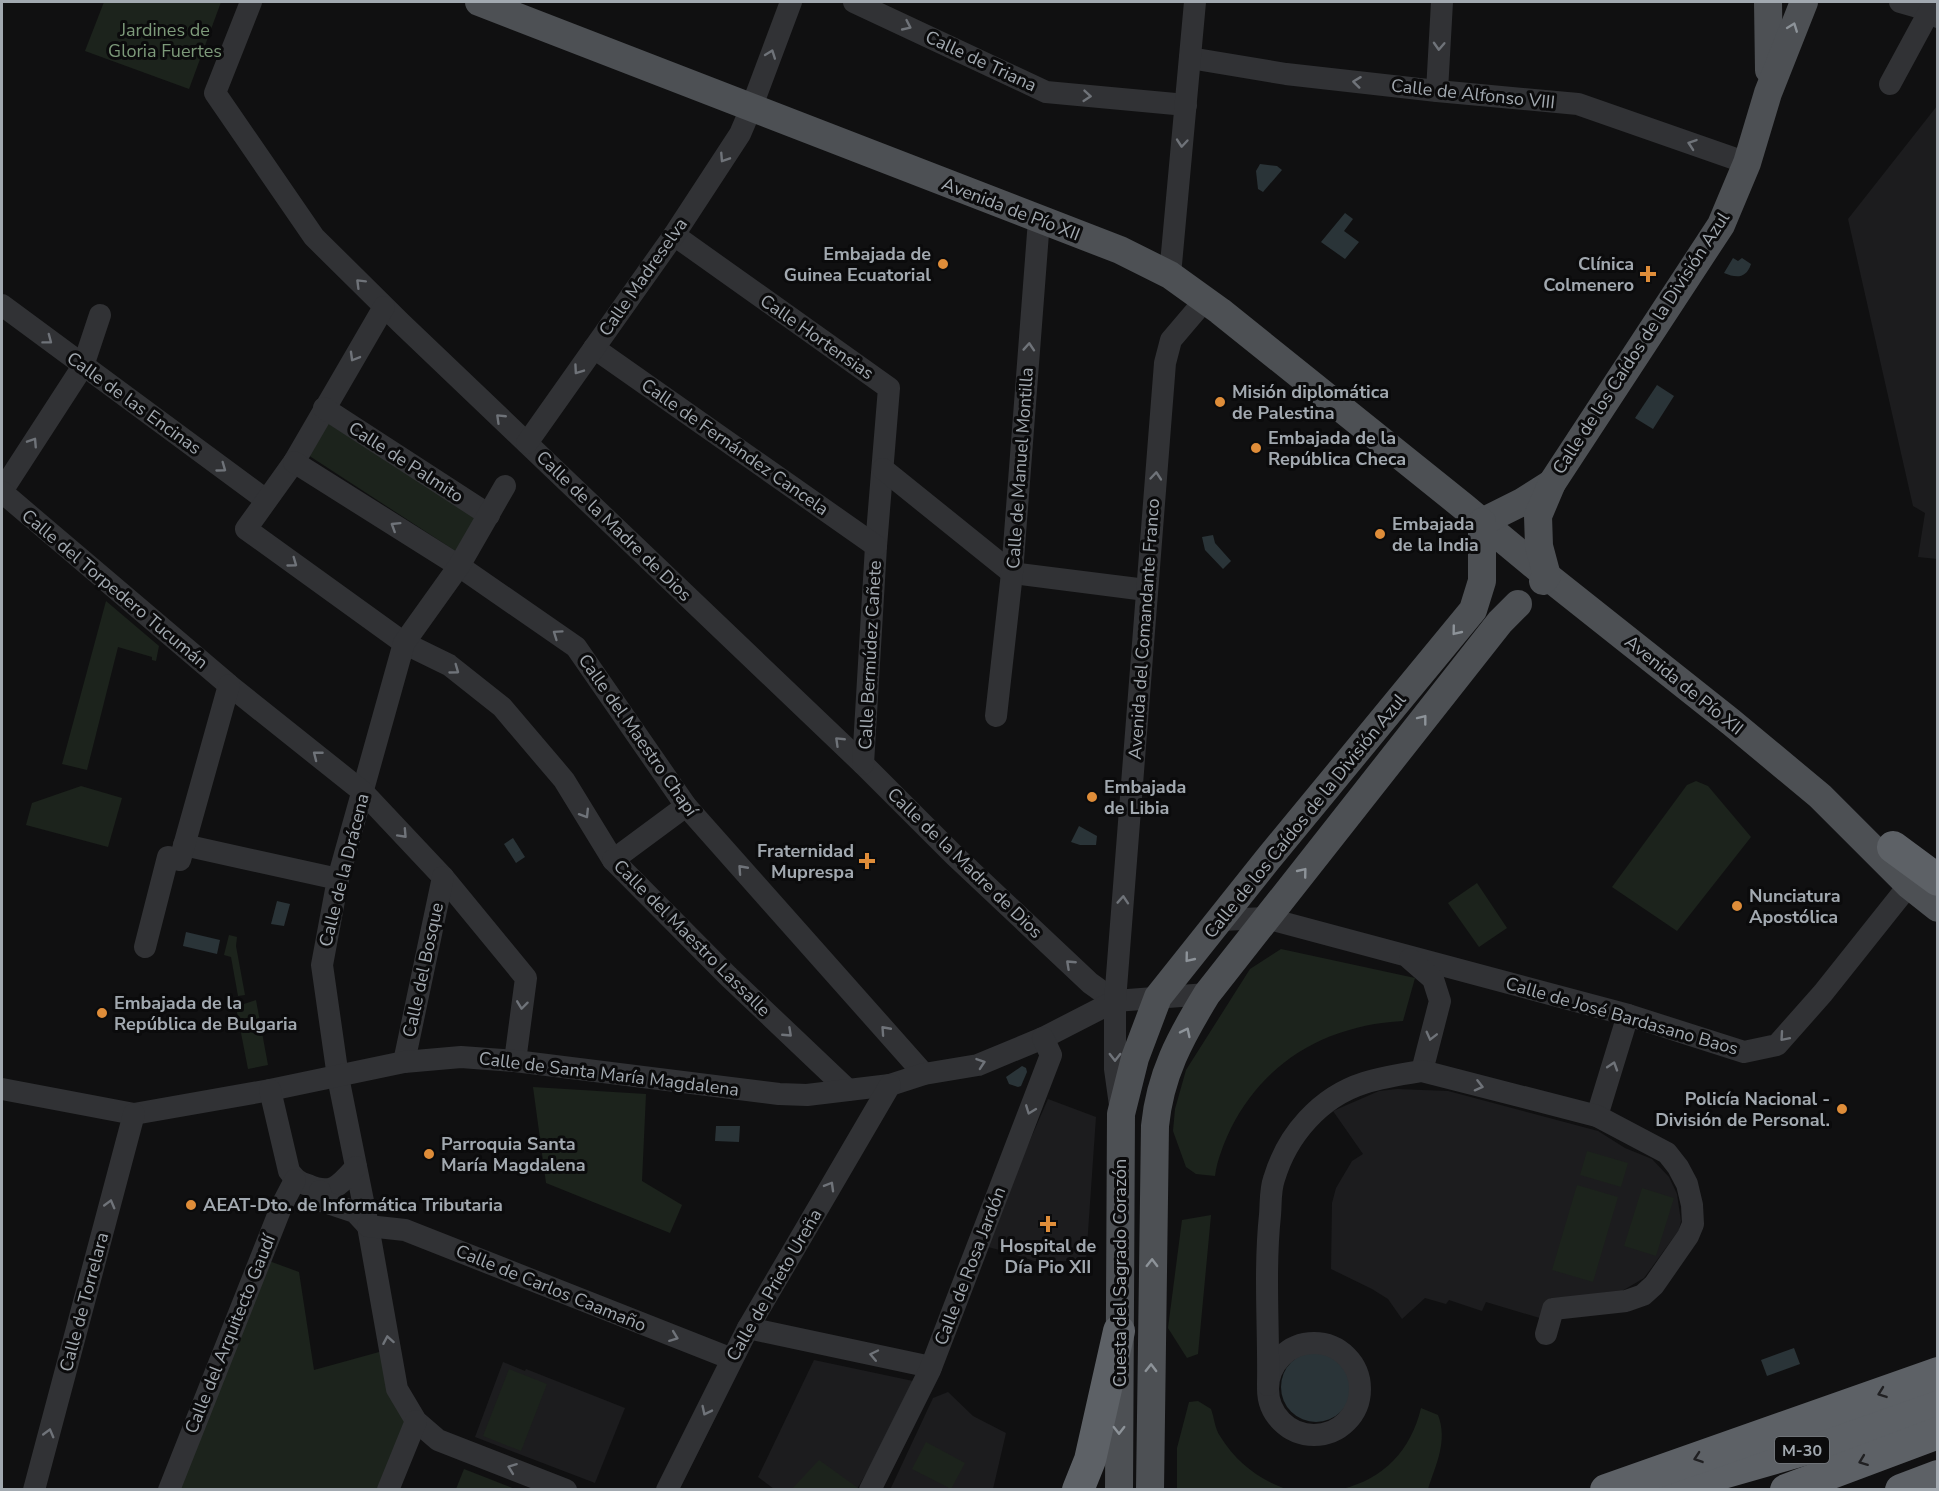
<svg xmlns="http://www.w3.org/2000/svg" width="1939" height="1491" font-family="'Nunito Sans',sans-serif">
<rect width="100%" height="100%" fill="#101011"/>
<g fill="#1c1c1e">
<path d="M1937,106V559L1918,557L1925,513L1913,506L1848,219Z"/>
<path d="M1397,1089L1448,1091L1598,1131L1625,1148L1652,1159L1669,1177L1677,1194L1681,1221L1679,1230L1644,1278L1622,1291L1595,1297L1550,1298L1543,1319L1486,1302L1482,1311L1449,1300L1446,1304L1425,1298L1402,1319L1388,1299L1372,1289L1331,1269L1332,1203L1336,1188L1352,1161L1363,1154L1333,1111L1379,1091Z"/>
<path d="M1048,1099L1096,1117L1086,1261H1034L1011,1253L988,1247L1010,1186Z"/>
<path d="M814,1360L913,1381L889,1435L857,1489H774L758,1477Z"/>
<path d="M503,1362L525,1371L526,1369L625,1408L595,1483L475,1437Z"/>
<path d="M948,1392L973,1416L1006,1433L993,1489L890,1490L933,1398Z"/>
</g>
<g fill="#1c231c">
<path d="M104,2H221L189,89L85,51Z"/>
<path d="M326,422L477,518L457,552L308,455Z"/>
<path d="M106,601L159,646L156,661L152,660V657L118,647L87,770L62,764Z"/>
<path d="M1696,781L1708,786L1751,837L1677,931L1612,887L1687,785Z"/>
<path d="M81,786L122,798L108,847L26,825L32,803Z"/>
<path d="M1477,883L1507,928L1479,947L1448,903Z"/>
<path d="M229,935L237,937L236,946L245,995L238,996L231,957L224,955Z"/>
<path d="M1281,949L1415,978L1403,1021C1329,1025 1266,1059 1231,1128C1224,1143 1217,1160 1215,1176L1196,1174L1186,1167L1173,1131L1175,1109L1186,1070L1250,969Z"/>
<path d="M256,1000L268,1065L248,1069L235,1002L239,1001L244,1004Z"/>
<path d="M533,1087L646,1094L642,1181L682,1205L670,1233L546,1183Z"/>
<path d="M1587,1151L1628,1163L1621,1187L1580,1175Z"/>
<path d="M1577,1185L1618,1197L1593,1282L1552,1270Z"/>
<path d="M1642,1188L1674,1198L1656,1256L1624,1246Z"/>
<path d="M1211,1215L1198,1354L1187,1358L1168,1328L1182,1220Z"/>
<path d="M261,1258L299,1272L314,1370L390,1349L416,1421L388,1489L169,1490Z"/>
<path d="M509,1369L547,1384L521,1451L483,1436Z"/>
<path d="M1198,1401L1211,1409C1214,1417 1215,1429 1220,1436C1236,1462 1258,1479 1286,1489H1177V1448L1189,1402Z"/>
<path d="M1421,1408L1438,1415C1448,1441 1436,1464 1428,1489H1342C1384,1479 1411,1450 1421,1408Z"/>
<path d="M926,1442L965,1463L951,1489L912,1469Z"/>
<path d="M819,1460L858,1488L857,1489H792Z"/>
<path d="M464,1469L515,1489H456Z"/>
</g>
<g fill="#2a3438">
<path d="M1260,164L1277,166L1282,170L1263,192L1258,189L1256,171Z"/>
<path d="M1345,213L1353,219L1344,231L1359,242L1345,259L1321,242Z"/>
<path d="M1733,258L1738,261L1742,258L1751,264C1746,279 1736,278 1724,273Z"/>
<path d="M1657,385L1674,396L1653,429L1635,418Z"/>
<path d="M1213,535L1215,543L1231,561L1223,569L1205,550L1202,537Z"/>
<path d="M1079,826L1097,836L1096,845H1080L1071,842Z"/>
<path d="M513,838L525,857L516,863L504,844Z"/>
<path d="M277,901L290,904L284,926L271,924Z"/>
<path d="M186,932L220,940L217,954L183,946Z"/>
<path d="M1022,1066L1026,1068L1027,1072L1021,1086L1018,1087L1009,1084L1006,1077Z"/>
<path d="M716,1126H740L739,1142L715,1141Z"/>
<path d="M1794,1348L1800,1364L1767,1376L1761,1360Z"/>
<circle cx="1316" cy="1387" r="35"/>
</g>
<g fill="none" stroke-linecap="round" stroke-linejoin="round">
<g stroke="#313235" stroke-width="22">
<path d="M251,2L215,93L314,237L401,323L863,764L954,855L1090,983L1115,1001"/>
<path d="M854,2L1046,92L1186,105"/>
<path d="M1900,2L1921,8L1938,17"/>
<path d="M1190,58L1286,74L1437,91L1578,104L1747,163"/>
<path d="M1890,84L1929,12"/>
<path d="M1437,91L1442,2"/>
<path d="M674,235L889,388L876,546L863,764"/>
<path d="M1170,275L1195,2"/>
<path d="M2,305L266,500"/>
<path d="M384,307L294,462L246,529L404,643L449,665L502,707L564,780L613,860L728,976L848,1090"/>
<path d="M594,348L876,546"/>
<path d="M324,408L489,515"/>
<path d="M527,443L674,235L740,134L752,106L791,2"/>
<path d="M294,462L459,566L576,647L686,806L924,1074"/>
<path d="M883,469L1012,573"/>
<path d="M505,486L459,566L404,643L338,879L322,965L338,1077L368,1226L397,1389L416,1421L438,1440L566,1490"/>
<path d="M2,491L83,366L100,315"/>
<path d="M2,492L229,685L363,792L443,877L526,978L515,1061"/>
<path d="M1012,573L1146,590"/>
<path d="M996,716L1012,573L1039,220"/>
<path d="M184,845L338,879"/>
<path d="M613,860L686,806"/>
<path d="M1221,920L1266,918L1628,1015L1744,1052L1777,1045L1823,993L1909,885"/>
<path d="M145,947L168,857L180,860L229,685"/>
<path d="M1410,959L1433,979L1440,1001L1422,1071"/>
<path d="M404,1062L443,877"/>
<path d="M2,1089L134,1114L270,1090L404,1062L461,1057L515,1061L779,1094L807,1095L890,1085L924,1074L978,1065L1043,1038L1115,1001L1207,994"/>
<path d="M270,1090L289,1171C295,1179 298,1182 308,1185C332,1196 340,1185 356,1167"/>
<path d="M1120,1105L1115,1069V1001L1165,363L1171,340L1205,300"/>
<path d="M1597,1116L1628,1015"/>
<path d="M320,1191L322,1201L355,1212L368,1226"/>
<path d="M368,1226L405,1230L732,1359"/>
<path d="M748,1328L931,1367"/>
<circle cx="1314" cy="1389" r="46"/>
<path d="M1268,1385C1269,1328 1264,1272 1270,1215C1271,1204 1270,1190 1274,1179C1287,1135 1320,1097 1364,1083C1383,1077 1403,1074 1422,1071L1597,1116L1667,1153L1678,1167L1687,1184L1692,1205L1693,1224L1688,1236L1654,1285L1643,1295L1626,1301L1553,1309L1546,1334"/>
<path d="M34,1490L134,1114"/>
<path d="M169,1490L282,1205L295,1180"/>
<path d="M388,1490L416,1421"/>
<path d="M667,1490L748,1328L890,1085"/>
<path d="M870,1490L930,1370L1051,1055L1043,1038"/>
</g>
<g stroke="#4d5054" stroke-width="28">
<path d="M479,2L1120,250L1170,275L1220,311L1464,507L1547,576L1731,722L1820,796L1909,885L1938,908"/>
<path d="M1768,2L1769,70"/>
<path d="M1482,522L1522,502L1552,483"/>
<path d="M1543,581L1547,576L1539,546L1538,516L1552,483L1721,225L1747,163L1768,93L1804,2"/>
<path d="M1119,1490L1121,1114L1135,1058L1158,997L1268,859L1473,610L1482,581V522"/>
<path d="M1150,1490L1155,1126C1160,1075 1180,1038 1207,994L1500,622L1518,604"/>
</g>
<g stroke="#5d6166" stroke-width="32">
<path d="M1893,847L1938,880"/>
<path d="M1667,1489L1820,1445L1938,1403"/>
<path d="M1078,1490L1090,1460L1119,1331"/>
<path d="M1606,1490L1938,1373"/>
<path d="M1786,1490L1938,1433"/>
<path d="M1901,1490L1938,1476"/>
</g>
</g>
<defs><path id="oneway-chevron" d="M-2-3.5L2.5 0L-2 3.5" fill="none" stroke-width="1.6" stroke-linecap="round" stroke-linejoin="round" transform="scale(1.5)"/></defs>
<g stroke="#6f7379">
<use href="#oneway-chevron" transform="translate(907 26) rotate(25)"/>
<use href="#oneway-chevron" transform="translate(1439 46) rotate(93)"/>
<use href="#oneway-chevron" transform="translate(771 54) rotate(-70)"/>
<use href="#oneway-chevron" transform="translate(1357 82) rotate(-173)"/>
<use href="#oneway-chevron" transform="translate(1087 96) rotate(5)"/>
<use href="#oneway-chevron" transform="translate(1182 143) rotate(95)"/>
<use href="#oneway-chevron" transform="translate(1692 144) rotate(-161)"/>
<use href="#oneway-chevron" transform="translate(724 158) rotate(123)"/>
<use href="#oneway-chevron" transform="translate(360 283) rotate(-135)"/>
<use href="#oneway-chevron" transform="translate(48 340) rotate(37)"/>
<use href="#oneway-chevron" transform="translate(1029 347) rotate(-86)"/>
<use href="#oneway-chevron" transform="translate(354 357) rotate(120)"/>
<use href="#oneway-chevron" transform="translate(578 370) rotate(125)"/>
<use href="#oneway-chevron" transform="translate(500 418) rotate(-136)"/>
<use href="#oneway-chevron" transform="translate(33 442) rotate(-57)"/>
<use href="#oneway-chevron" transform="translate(222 468) rotate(36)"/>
<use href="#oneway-chevron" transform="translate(1156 476) rotate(-85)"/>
<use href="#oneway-chevron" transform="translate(395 526) rotate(-148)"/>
<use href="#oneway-chevron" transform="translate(293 563) rotate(36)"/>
<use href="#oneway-chevron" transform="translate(557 634) rotate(-145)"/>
<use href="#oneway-chevron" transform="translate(455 670) rotate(36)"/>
<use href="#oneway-chevron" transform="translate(839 741) rotate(-136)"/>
<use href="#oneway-chevron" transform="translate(317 755) rotate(-142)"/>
<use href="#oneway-chevron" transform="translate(585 814) rotate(58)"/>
<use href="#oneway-chevron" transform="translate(403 834) rotate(47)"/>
<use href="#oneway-chevron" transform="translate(742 869) rotate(-132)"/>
<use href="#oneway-chevron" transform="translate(1123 900) rotate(-86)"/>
<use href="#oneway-chevron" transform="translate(1070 964) rotate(-137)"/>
<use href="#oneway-chevron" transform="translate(522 1005) rotate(97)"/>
<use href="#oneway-chevron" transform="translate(885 1030) rotate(-132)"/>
<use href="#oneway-chevron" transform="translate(788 1033) rotate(43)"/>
<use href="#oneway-chevron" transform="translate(1431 1036) rotate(104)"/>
<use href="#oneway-chevron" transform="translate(1784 1037) rotate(131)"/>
<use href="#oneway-chevron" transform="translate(1115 1057) rotate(90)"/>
<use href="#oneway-chevron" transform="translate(981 1063) rotate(-19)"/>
<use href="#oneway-chevron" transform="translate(1613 1066) rotate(-72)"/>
<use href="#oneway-chevron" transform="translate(1479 1086) rotate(14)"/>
<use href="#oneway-chevron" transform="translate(1030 1110) rotate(111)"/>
<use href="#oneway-chevron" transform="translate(830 1186) rotate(-60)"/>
<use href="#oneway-chevron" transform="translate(110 1204) rotate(-75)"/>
<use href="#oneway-chevron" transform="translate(674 1337) rotate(21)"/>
<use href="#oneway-chevron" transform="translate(388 1340) rotate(-100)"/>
<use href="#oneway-chevron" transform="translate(874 1355) rotate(-168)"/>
<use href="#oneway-chevron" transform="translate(706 1411) rotate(116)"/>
<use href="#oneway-chevron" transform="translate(49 1433) rotate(-75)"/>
<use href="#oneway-chevron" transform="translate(512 1468) rotate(-159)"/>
</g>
<g stroke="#8d9399">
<use href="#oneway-chevron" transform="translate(1793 27) rotate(-69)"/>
<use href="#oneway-chevron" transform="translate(1456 631) rotate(129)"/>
<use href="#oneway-chevron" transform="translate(1423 719) rotate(-52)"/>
<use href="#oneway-chevron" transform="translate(1303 872) rotate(-51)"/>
<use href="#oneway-chevron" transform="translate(1189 958) rotate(129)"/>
<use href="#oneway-chevron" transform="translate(1186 1032) rotate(-64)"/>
<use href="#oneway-chevron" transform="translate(1152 1263) rotate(-89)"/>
<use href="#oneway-chevron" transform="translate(1151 1368) rotate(-89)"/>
<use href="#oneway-chevron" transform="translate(1119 1430) rotate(90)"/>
</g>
<g stroke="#202022">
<use href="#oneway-chevron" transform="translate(1882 1393) rotate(160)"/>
<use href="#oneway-chevron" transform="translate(1698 1458) rotate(161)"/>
<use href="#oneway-chevron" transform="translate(1863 1461) rotate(159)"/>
</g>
<g fill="#df8d39" stroke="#0b0b0c" stroke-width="2">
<circle cx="943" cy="264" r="6"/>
<path d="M1645 265h6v6h6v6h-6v6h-6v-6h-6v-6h6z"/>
<circle cx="1220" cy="402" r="6"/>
<circle cx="1256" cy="448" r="6"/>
<circle cx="1380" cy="534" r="6"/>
<circle cx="1092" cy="797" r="6"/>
<path d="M864 852h6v6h6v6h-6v6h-6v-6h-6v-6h6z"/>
<circle cx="1737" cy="906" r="6"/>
<circle cx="102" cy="1013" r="6"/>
<circle cx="1842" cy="1109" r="6"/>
<circle cx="429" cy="1154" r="6"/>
<circle cx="191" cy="1205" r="6"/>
<path d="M1045 1215h6v6h6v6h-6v6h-6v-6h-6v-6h6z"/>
</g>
<g text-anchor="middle" stroke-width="6" stroke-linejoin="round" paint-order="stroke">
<rect fill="#0b0b0c" stroke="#757a7f" stroke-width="1.5" x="1775" y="1437" width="54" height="26" rx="4.5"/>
<g font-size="16" font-weight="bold" fill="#a2a9b0">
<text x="1802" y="1456">M-30</text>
</g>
<g font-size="18" fill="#7d9a7a" stroke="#0b0b0c">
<text x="165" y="36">Jardines de<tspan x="165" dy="21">Gloria Fuertes</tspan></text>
</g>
<g font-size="18" fill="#a2a9b0" stroke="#0b0b0c">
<text transform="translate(981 61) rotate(25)" y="6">Calle de Triana</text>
<text transform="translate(1473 94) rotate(6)" y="6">Calle de Alfonso VIII</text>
<text transform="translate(1011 209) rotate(21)" y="6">Avenida de Pío XII</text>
<text transform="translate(643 277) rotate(-55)" y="6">Calle Madreselva</text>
<text transform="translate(817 337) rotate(35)" y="6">Calle Hortensias</text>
<text transform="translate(1641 343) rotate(-57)" y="6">Calle de los Caídos de la División Azul</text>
<text transform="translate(134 403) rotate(36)" y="6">Calle de las Encinas</text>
<text transform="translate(735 447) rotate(35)" y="6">Calle de Fernández Cancela</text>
<text transform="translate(406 462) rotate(33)" y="6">Calle de Palmito</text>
<text transform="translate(1020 468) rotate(-86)" y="6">Calle de Manuel Montilla</text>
<text transform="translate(614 526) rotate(44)" y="6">Calle de la Madre de Dios</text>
<text transform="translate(115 589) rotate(40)" y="6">Calle del Torpedero Tucumán</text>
<text transform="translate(1144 629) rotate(-86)" y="6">Avenida del Comandante Franco</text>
<text transform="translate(870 655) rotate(-87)" y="6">Calle Bermúdez Cañete</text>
<text transform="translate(1684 685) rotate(39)" y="6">Avenida de Pío XII</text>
<text transform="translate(638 735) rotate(55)" y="6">Calle del Maestro Chapí</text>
<text transform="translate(1305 816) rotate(-51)" y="6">Calle de los Caídos de la División Azul</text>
<text transform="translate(965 863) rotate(44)" y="6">Calle de la Madre de Dios</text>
<text transform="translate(344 870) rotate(-76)" y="6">Calle de la Drácena</text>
<text transform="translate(692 938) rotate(45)" y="6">Calle del Maestro Lassalle</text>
<text transform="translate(423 970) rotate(-78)" y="6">Calle del Bosque</text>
<text transform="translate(1622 1016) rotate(16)" y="6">Calle de José Bardasano Baos</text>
<text transform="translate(609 1074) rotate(7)" y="6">Calle de Santa María Magdalena</text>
<text transform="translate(970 1266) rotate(-69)" y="6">Calle de Rosa Jardón</text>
<text transform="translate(1120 1273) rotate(-90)" y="6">Cuesta del Sagrado Corazón</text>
<text transform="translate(774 1285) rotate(-60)" y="6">Calle de Prieto Ureña</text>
<text transform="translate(551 1288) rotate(22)" y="6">Calle de Carlos Caamaño</text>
<text transform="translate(84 1302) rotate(-75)" y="6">Calle de Torrelara</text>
<text transform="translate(230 1334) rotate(-68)" y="6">Calle del Arquitecto Gaudí</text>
</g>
<g font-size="18" font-weight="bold" fill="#a2a9b0" stroke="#0b0b0c" text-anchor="start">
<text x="931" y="260" text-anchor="end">Embajada de<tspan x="931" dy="21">Guinea Ecuatorial</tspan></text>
<text x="1634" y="270" text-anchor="end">Clínica<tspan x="1634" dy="21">Colmenero</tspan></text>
<text x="1232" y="398">Misión diplomática<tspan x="1232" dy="21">de Palestina</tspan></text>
<text x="1268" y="444">Embajada de la<tspan x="1268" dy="21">República Checa</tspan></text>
<text x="1392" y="530">Embajada<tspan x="1392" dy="21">de la India</tspan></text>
<text x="1104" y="793">Embajada<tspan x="1104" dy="21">de Libia</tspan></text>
<text x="854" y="857" text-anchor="end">Fraternidad<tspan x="854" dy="21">Muprespa</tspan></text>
<text x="1749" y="902">Nunciatura<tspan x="1749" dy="21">Apostólica</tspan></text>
<text x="114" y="1009">Embajada de la<tspan x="114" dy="21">República de Bulgaria</tspan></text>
<text x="1830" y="1105" text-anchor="end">Policía Nacional -<tspan x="1830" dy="21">División de Personal.</tspan></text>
<text x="441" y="1150">Parroquia Santa<tspan x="441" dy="21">María Magdalena</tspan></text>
<text x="203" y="1211">AEAT-Dto. de Informática Tributaria</text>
<text x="1048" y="1252" text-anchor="middle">Hospital de<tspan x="1048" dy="21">Día Pio XII</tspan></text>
</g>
</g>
<rect width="1939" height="1491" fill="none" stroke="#a2a9b0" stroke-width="6"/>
</svg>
